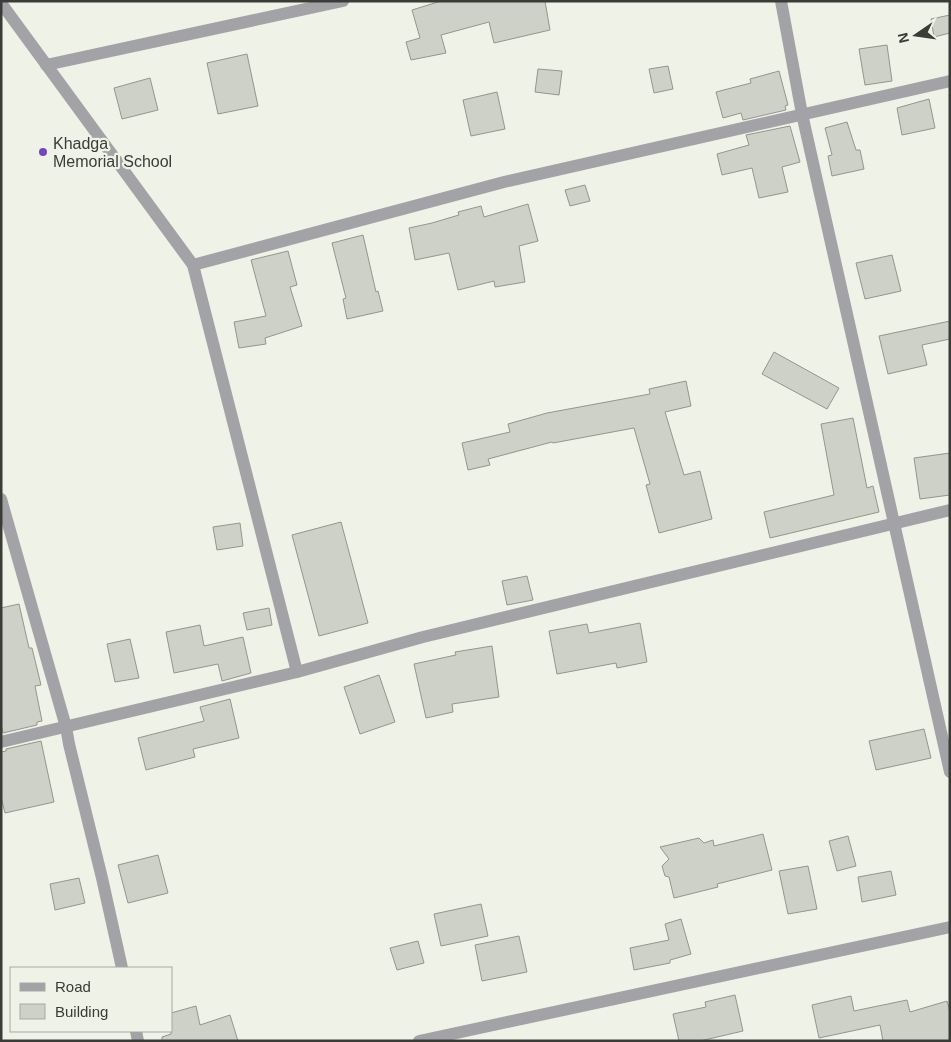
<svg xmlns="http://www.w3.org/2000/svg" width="951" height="1042" font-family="Helvetica,sans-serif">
<rect width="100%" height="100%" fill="#eef2e7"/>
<g fill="#cdd1c7" stroke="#92968c">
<path d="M441,1H545L550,30L494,43L489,22L441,35L446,53L411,60L406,42L420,38L412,10Z"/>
<path d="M950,15V33L934,37L931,19Z"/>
<path d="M887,45L892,81L865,85L859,49Z"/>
<path d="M247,54L258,106L218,114L207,63Z"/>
<path d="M668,66L673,89L654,93L649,69Z"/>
<path d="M538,69L562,71L559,95L535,92Z"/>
<path d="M779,71L788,105L785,106L786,110L743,120L741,113L723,118L716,92L751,83L750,79Z"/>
<path d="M150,78L158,110L122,119L114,88Z"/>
<path d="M497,92L505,129L471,136L463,100Z"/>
<path d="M929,99L935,128L902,135L897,108Z"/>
<path d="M847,122L856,150H860L864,169L832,176L828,156L832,155L825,128Z"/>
<path d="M790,126L800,162L782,167L788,192L759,198L752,168L722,175L717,154L749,145L746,135Z"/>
<path d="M585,185L590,201L570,206L565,190Z"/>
<path d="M528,204L538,241L519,246L525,282L495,287L494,281L458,290L449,253L415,260L409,228L432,223L459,215L458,212L481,206L484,217Z"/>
<path d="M363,235L376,292L378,291L383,311L347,319L343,299L346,298L332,243Z"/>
<path d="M288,251L297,285L290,287L302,326L265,338L266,344L239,348L234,322L266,316L251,260Z"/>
<path d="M892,255L901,291L865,299L856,263Z"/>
<path d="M950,321V339L922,345L927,365L888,374L879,336Z"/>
<path d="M774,352L839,388L827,409L762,374Z"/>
<path d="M686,381L691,406L665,412L684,475L700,471L712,519L659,533L646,485L650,484L634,428L553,443L552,442L488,459L490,465L468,470L462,443L510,432L508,424L547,413L650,394L649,389Z"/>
<path d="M853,418L867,488L873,486L879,512L770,538L764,512L834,495L821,424Z"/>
<path d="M950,453V495L920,499L914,458Z"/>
<path d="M341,522L368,623L319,636L292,535Z"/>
<path d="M240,523L243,546L217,550L213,527Z"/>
<path d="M527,576L533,600L507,605L502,581Z"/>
<path d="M19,604L29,648H32L41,685L35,686L42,721L37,722V725L3,733L1,724V608Z"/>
<path d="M269,608L272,625L247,630L243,613Z"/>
<path d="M640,623L647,662L617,668L616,663L557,674L549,631L587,624L589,633Z"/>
<path d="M200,625L204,646L243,637L251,673L222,681L218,664L174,673L166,632Z"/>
<path d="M130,639L139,678L115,682L107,644Z"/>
<path d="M492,646L499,697L452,704L453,712L426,718L414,664L456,655L455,652Z"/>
<path d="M379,675L395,722L360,734L344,687Z"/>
<path d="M230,699L239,738L193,749L195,757L146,770L138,738L204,721L200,707Z"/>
<path d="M924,729L931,758L876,770L869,741Z"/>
<path d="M41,741L54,802L5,813L1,797V752L6,751V749Z"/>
<path d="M763,834L772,870L717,884L718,887L674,898L669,877L665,876L662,866L669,859L660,847L699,838L704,843L713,840L714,846Z"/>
<path d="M848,836L856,866L837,871L829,841Z"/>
<path d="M158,855L168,893L128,903L118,865Z"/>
<path d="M808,866L817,909L788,914L779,871Z"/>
<path d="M891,871L896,895L862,902L858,877Z"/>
<path d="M79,878L85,903L55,910L50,884Z"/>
<path d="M481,904L488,936L441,946L434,914Z"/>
<path d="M681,919L691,954L670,960V963L634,970L630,948L669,940L665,924Z"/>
<path d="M519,936L527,972L482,981L475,945Z"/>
<path d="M418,941L424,963L397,970L390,948Z"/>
<path d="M735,995L743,1031L700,1041H679L673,1014L706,1007L705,1002Z"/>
<path d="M851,996L854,1011L907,1000L910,1012L947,1001L950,1012V1041H883L880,1025L819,1038L812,1005Z"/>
<path d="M196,1006L200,1025L230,1015L238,1041H162V1037L171,1034V1013Z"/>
</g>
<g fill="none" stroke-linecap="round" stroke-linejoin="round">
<g stroke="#a3a2a7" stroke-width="12">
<path d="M781,1L802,114L950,772"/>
<path d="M1,3L193,265L297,672"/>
<path d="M46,65L343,1"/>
<path d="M193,265L504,182L950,81"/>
<path d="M1,499L66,727L69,744L102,878L122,968"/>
<path d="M1,742L297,672L423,637L950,510"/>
<path d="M136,1031L138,1041"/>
<path d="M419,1041L950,927"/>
</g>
</g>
<circle fill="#7545bd" stroke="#eef2e7" stroke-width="2" cx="43" cy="152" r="5"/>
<g text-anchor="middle" stroke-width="4.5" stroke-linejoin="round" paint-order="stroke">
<g font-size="16" fill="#3a3c37" stroke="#eef2e7" text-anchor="start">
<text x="53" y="149">Khadga<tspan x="53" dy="18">Memorial School</tspan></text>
</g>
</g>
<rect width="951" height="1042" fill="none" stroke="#3a3c37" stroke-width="5"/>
<rect x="10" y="967" width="162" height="65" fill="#eef2e7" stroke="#a6a9a1"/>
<rect x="20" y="983" width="25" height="8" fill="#a3a2a7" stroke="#a6a9a1"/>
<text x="55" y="992" font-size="15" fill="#3a3c37">Road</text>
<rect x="20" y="1004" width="25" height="15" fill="#cdd1c7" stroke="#a6a9a1"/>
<text x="55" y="1017" font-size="15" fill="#3a3c37">Building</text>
<g transform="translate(916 35) rotate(257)" stroke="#eef2e7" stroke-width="4" paint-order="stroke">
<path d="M0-4L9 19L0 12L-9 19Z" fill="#3a3c37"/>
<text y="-8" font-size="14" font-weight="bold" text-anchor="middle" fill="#3a3c37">N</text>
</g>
</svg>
